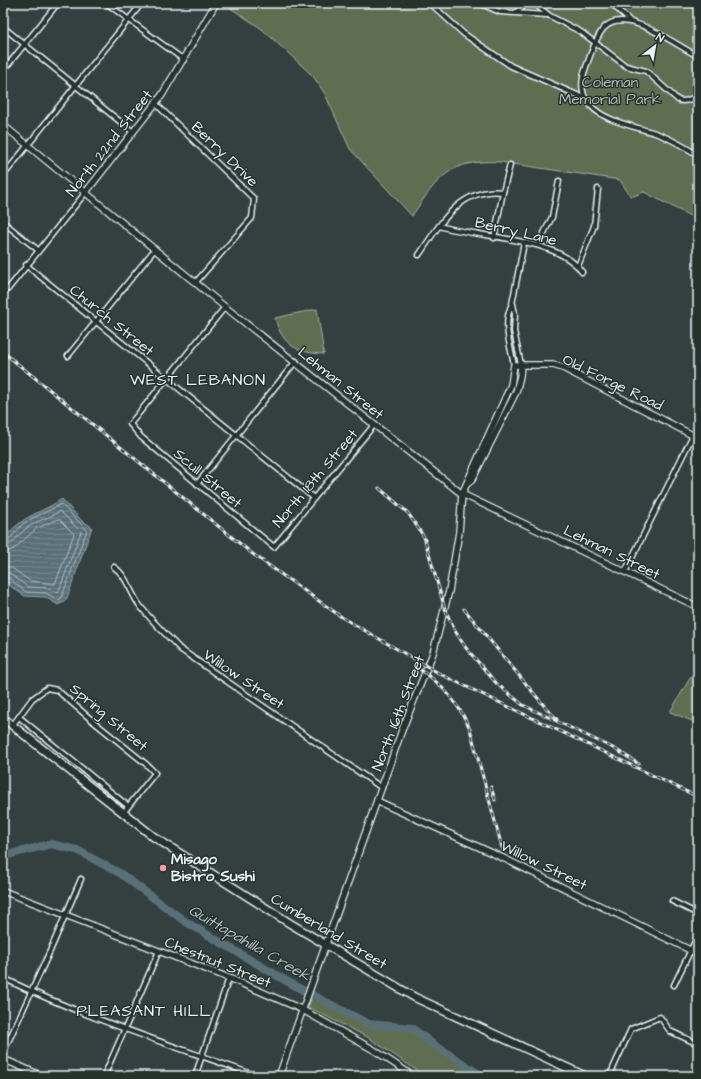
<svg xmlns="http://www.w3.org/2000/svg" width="701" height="1079" font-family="'Architects Daughter',sans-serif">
<defs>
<pattern id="water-rules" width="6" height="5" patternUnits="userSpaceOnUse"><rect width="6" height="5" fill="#5a6f78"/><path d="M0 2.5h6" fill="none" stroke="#72848c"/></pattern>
</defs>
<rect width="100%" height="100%" fill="#344040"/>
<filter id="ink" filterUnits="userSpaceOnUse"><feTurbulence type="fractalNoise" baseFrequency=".025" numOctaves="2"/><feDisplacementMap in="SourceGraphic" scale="8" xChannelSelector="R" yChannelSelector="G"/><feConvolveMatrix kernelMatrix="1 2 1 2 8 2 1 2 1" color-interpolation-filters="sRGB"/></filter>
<g filter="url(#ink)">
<g fill="#5e6e51" stroke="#a3b0a4">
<path d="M223,3H698V220L644,192L631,197L620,180L500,162C450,159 438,177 412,216L350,149L325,94L313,76L262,29Z"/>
<path d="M317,309L324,354C297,353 282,345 275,318Z"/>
<path d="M698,665V722L692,721L670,712Z"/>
<path d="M312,997L368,1027L413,1031L428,1044L477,1076H425L369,1038L308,1007Z"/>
</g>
<path fill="url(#water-rules)" stroke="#93a3ab" d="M62,499L82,521L92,527L67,598L64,602L58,605L45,597L25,596L14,589L3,579V540C23,514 38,515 62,499Z"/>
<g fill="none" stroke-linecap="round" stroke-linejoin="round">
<g stroke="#afbdc5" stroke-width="1">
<path d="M3,542C11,541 18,528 24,523C36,515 49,512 61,504L87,530L61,599L58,600L46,593L26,592L7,577H3"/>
<path d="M3,547C13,546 19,533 27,528C37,520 50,518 60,511L81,532L58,593L46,588L28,587L9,573L3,572"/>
<path d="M3,553L14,549L37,528L59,519L74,534L55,584L30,581L12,568L3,566"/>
</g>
<path stroke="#5a6f78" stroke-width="8" d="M3,856L51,844L77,850L121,874L186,922L295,986L369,1024L412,1028L430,1042L482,1076"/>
<defs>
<g id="street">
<path d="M106,3L184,60"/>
<path d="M430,3L464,34L511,66L584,98"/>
<path d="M479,3L500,12L547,15"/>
<path d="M534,3L550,16L581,32L626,66L646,71L678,100C685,103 692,99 698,94"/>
<path d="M611,3L630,21"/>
<path d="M516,12L528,3"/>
<path d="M3,27L133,132"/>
<path d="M698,56C676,46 626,5 604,28C595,38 591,54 586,67C581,80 580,95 591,106C606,122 634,126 655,133C670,138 685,147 698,155"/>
<path d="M3,71L58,3"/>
<path d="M156,104L254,199L252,218L196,282"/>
<path d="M3,176L142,3"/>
<path d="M503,192L510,165"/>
<path d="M3,222L38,250"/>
<path d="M439,226C479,238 558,237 582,272"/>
<path d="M538,245L552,217L559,181"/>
<path d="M419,255C440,224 460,187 503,192L494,238"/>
<path d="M26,265L314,498"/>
<path d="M578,266L594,226L598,189"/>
<path d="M8,289L86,192"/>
<path d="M513,304L515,314L514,331L521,365"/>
<path d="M225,307L130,424L141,437L274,547L374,425"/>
<path d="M68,356L155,249"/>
<path d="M514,365C510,345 502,323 512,304L524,243"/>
<path d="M197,484L296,361"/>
<path d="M114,567C126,575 130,591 138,603C150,620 166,634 180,649L382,788"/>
<path d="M625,572L693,435"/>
<path d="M19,717L128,806"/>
<path d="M12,726L32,699L47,688L57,690L94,722L146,764L155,773L123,813"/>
<path d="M672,901L698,914"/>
<path d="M3,978C85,1018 172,1045 257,1076"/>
<path d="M674,985L698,935"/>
<path d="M3,1053L50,951L81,879"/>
<path d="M610,1075L631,1029L660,1017L670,1031L698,1044"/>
<path d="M104,1076L159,951"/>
<path d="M195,1076L229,978"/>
</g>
<g id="secondary">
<path d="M3,125L225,307L462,494L698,607"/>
<path d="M86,192L162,95L216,3"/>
<path d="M467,484L472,480L516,392L520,376L521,365"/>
<path d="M377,801L503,858L698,954"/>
<path d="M3,891L229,978L301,1009L374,1050L413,1076"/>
<path d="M3,1059L42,1076"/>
<path d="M279,1076L402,730L433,653L449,591L459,532L462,494L511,385L514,365H553L563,368L698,438"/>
</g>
<path id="highway" d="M3,718L154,837L291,924L414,997L585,1076"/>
</defs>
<use href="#street" stroke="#e8f1f8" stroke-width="7"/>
<use href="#secondary" stroke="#e8f1f8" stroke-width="8"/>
<use href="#highway" stroke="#e8f1f8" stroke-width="10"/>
<use href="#street" stroke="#26332d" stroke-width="4"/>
<use href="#secondary" stroke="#26332d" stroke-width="5.5"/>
<use href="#highway" stroke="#26332d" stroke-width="7"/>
<defs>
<g id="rail">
<path d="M3,352L254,555L343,618L442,675L698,797"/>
<path d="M379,488L408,513L424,537L445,609L455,631L466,648L497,684L523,705L615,749L639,764"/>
<path d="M464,609L546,708L557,719"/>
<path d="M416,667C441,682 458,702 470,729L503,851"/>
<path d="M491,787L495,800"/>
</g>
</defs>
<use href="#rail" stroke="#e8f1f8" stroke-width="3"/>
<use href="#rail" stroke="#26332d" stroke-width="1.5" stroke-dasharray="4.5" stroke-linecap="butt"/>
</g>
</g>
<circle fill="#ff9aa2" stroke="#26332d" stroke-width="1.5" cx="163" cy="868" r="4"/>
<g text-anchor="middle" stroke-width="3" stroke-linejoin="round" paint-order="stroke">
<g font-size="15" fill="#b1bdb5" stroke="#26332d">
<text x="610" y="87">Coleman<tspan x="610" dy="17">Memorial Park</tspan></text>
</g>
<g font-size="15" fill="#e8f1f8" stroke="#26332d">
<text transform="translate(109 143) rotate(-52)" y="5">North 22nd Street</text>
<text transform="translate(225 154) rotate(44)" y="5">Berry Drive</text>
<text transform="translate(516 231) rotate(13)" y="5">Berry Lane</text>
<text transform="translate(112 320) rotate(39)" y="5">Church Street</text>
<text transform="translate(613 382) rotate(26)" y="5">Old Forge Road</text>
<text transform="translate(341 383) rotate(39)" y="5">Lehman Street</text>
<text transform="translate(208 478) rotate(40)" y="5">Scull Street</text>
<text transform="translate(315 478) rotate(-50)" y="5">North 18th Street</text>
<text transform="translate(612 552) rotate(26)" y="5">Lehman Street</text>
<text transform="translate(244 679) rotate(34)" y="5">Willow Street</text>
<text transform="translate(398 713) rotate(-69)" y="5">North 16th Street</text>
<text transform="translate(109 717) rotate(40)" y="5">Spring Street</text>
<text transform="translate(544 865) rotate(26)" y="5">Willow Street</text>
<text transform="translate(329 931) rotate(31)" y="5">Cumberland Street</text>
<text transform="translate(218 962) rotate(22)" y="5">Chestnut Street</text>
</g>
<g font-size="15" font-weight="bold" fill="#e8f1f8" stroke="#26332d" text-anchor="start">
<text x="171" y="864">Misago<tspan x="171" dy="17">Bistro Sushi</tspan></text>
</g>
<g font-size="16" letter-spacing="1" fill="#e8f1f8" stroke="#26332d">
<text x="198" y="385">WEST LEBANON</text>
<text x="144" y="1016">PLEASANT HILL</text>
</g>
<g font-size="16" font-style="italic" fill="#afbdc5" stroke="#26332d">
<text transform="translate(250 942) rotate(30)" y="6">Quittapahilla Creek</text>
</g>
</g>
<rect width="701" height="1079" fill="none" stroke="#26332d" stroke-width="16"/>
<rect x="8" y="8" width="685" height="1063" fill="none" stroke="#e8f1f8" stroke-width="1.5" filter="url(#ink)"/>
<g transform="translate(655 46) rotate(31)" stroke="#26332d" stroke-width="3" paint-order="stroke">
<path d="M0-3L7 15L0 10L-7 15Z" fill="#e8f1f8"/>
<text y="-6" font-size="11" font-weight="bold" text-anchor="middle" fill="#e8f1f8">N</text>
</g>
</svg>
